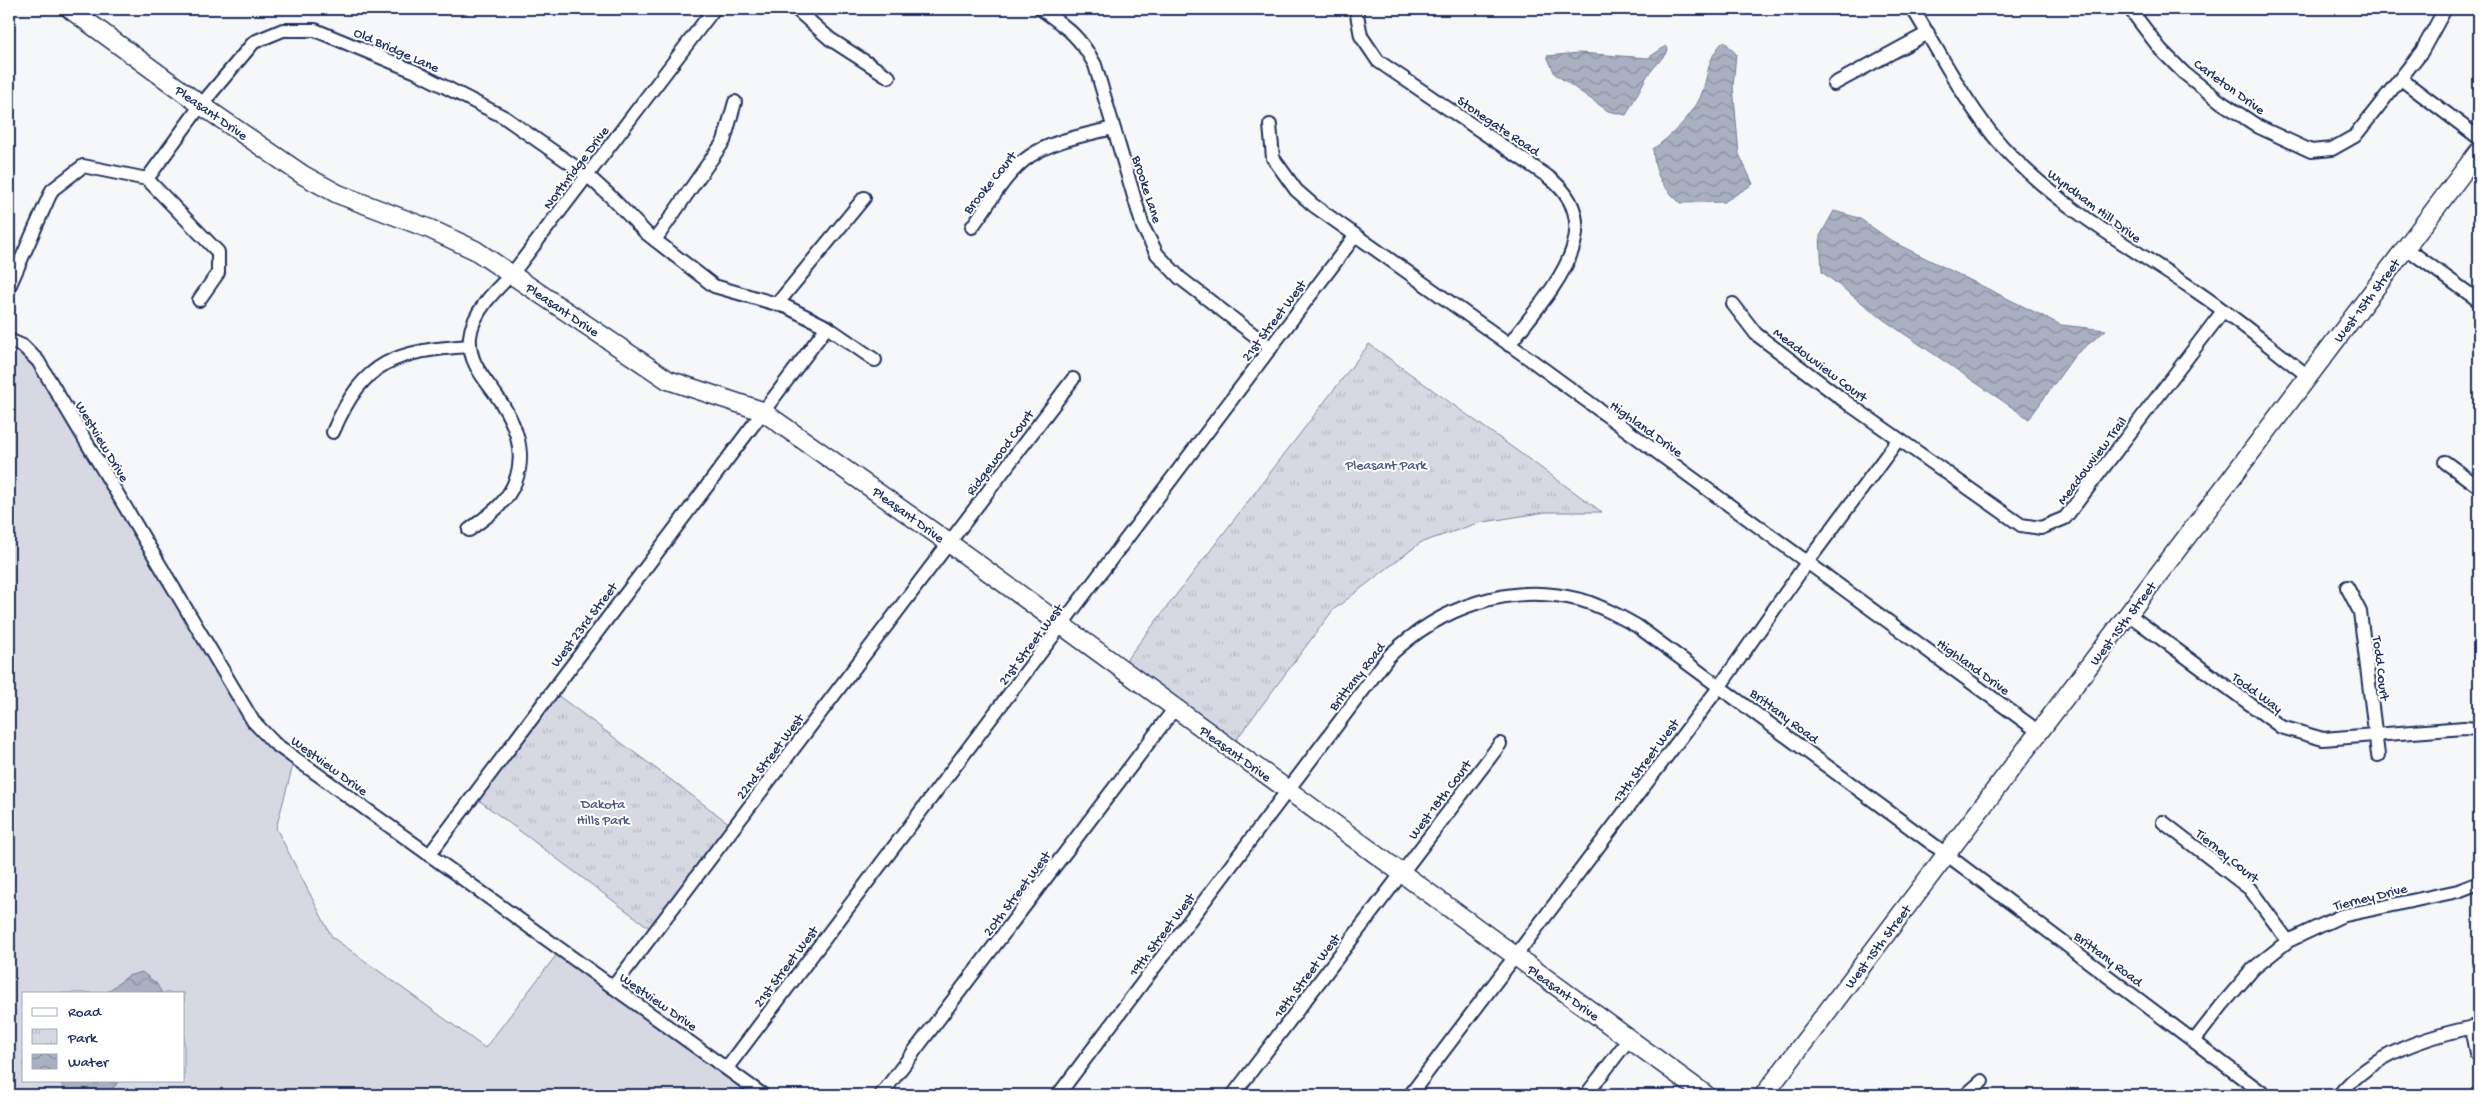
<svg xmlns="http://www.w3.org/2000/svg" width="2488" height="1104" font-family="'Gochi Hand',sans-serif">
<defs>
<pattern id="park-tufts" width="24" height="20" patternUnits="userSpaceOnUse" patternTransform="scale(1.25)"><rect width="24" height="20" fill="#d6d9e2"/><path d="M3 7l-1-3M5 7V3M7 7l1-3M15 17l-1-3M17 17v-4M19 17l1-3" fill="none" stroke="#b7bbc4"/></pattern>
<pattern id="water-waves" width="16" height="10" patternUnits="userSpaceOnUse" patternTransform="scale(1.25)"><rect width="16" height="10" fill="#a9b0c1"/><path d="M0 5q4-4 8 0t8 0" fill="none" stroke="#8990a0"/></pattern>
</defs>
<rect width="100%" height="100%" fill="#f6f7f9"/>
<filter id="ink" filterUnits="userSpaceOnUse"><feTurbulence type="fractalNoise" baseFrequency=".02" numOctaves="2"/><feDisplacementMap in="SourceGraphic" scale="10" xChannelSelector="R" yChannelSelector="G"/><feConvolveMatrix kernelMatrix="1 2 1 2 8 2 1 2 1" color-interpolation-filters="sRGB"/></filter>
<g filter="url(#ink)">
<path fill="#d6d9e2" stroke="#7884a0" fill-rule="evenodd" d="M9,340L23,346L253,721L295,758L276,828L332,937L485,1048L561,949L763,1095H9ZM24,993H184V1080H24Z"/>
<g fill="url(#park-tufts)" stroke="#7884a0">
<path d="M1369,344L1602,512H1546L1478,523L1420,543L1333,610L1230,748L1120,668Z"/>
<path d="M552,691L734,827L655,932L473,796Z"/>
</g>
<g fill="url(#water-waves)" stroke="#707c99">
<path d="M1724,41L1736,54L1733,86L1739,154L1753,184L1724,202L1680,203C1661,184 1655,176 1653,149C1669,138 1692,116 1700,98C1709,77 1706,58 1724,41Z"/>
<path d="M1666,46L1668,49L1667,52L1647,76L1626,115L1608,111L1555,74L1547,56L1579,53L1648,58Z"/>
<path d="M1834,211L1859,218L1893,242L2061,325L2106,330L2075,355L2029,419L1884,320L1822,272L1820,236Z"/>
<path d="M142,972L156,983L162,993H106L128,976Z"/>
<path d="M60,1080H120L107,1095H66Z"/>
</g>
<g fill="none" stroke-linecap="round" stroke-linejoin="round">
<defs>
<g id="street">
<path d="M796,9L830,39L889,77"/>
<path d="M1041,9C1066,27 1080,36 1095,65L1143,227L1157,254L1180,278L1271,348"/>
<path d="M1356,9L1361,36L1378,61L1547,176C1617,228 1544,297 1509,345"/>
<path d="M1913,9C1941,55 1966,105 2002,146C2055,204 2125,244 2190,287C2231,314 2269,346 2308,376"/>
<path d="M2130,9L2161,50L2184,73L2221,102L2259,127L2311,151L2332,149L2355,136L2422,51L2445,9"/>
<path d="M2401,79L2479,138"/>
<path d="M1834,84L1928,33"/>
<path d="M1270,125L1273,158L1296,190L1313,205L1527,357L2039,732"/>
<path d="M147,179L218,252V273L199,300"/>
<path d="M972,227C989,204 1006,172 1030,156C1054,140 1086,135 1113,128"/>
<path d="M655,240L724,141L735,102"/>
<path d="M2406,248L2479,301"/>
<path d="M9,287L52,190L83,166L147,179L201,105L254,42L283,30H315L414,71L504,117L587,175L610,196L646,233L714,286L787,307L827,327L429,855"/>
<path d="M777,304L864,198"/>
<path d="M1733,304L1756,334L1846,402L2021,525L2041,528L2065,518L2223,311"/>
<path d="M827,327L875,360"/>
<path d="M9,340L23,346L38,361L253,721L274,743L763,1095"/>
<path d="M333,432C364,359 396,351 470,346"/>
<path d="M2445,462L2479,487"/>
<path d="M469,530C479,522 490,515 499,506C533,470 521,430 496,395C483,377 468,361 470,337C472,313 495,290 512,274L714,9"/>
<path d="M2347,587L2360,612L2378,755"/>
<path d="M2128,614L2281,727L2323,739L2464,728L2479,729"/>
<path d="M2163,822L2250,889L2288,941"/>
<path d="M613,987L1073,379"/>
<path d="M2471,1027L2476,1053"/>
<path d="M2194,1041L2222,1005L2254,968L2288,941L2341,916L2458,891L2479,883"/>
<path d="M727,1068L1355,236"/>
<path d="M881,1095L1175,708"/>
<path d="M1058,1095L1389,656C1440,607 1510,581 1581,600C1601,606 1619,616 1637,626L1946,854L2265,1095"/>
<path d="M1233,1095L1500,744"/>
<path d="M1410,1095L1720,686L1806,564L1898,440"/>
<path d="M1586,1095L1629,1039"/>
<path d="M1966,1095L1982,1081"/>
<path d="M2339,1095C2373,1053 2428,1036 2479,1026"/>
</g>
<g id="secondary">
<path d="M70,9L201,105L303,175L338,194L430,229L475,250L668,380L762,411L949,543L1706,1095"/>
<path d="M1764,1095L2479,151"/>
</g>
</defs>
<use href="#street" stroke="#1b2f5e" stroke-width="16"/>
<use href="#secondary" stroke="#1b2f5e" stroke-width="21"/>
<use href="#street" stroke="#fff" stroke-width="12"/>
<use href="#secondary" stroke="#fff" stroke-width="18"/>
</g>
</g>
<g text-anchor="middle" stroke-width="4" stroke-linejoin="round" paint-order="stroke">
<g font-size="14" fill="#1b2f5e" stroke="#fff">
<text transform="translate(397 49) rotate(24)" y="5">Old Bridge Lane</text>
<text transform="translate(2230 86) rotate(36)" y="5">Carleton Drive</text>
<text transform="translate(212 112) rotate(35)" y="5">Pleasant Drive</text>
<text transform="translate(1499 125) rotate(34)" y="5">Stonegate Road</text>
<text transform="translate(575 167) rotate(-53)" y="5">Northridge Drive</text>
<text transform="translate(989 182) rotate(-51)" y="5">Brooke Court</text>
<text transform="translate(1148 189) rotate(72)" y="5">Brooke Lane</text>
<text transform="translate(2095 205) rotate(37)" y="5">Wyndham Hill Drive</text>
<text transform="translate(2366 300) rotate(-53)" y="5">West 15th Street</text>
<text transform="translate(563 309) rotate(34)" y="5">Pleasant Drive</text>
<text transform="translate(1273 320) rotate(-53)" y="5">21st Street West</text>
<text transform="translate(1821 364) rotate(37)" y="5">Meadowview Court</text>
<text transform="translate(1647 428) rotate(36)" y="5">Highland Drive</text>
<text transform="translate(103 441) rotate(59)" y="5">Westview Drive</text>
<text transform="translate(999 452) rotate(-53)" y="5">Ridgewood Court</text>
<text transform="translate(2091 460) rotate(-53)" y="5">Meadowview Trail</text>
<text transform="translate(909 514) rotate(36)" y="5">Pleasant Drive</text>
<text transform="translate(2122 623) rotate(-53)" y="5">West 15th Street</text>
<text transform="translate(583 624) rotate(-53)" y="5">West 23rd Street</text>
<text transform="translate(1030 644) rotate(-53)" y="5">21st Street West</text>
<text transform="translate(1974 666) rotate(36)" y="5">Highland Drive</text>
<text transform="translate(2382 668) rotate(83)" y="5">Todd Court</text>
<text transform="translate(1356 676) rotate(-52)" y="5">Brittany Road</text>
<text transform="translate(2258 692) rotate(36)" y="5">Todd Way</text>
<text transform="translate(1785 715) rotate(37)" y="5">Brittany Road</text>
<text transform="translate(1236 753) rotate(36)" y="5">Pleasant Drive</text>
<text transform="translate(769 756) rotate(-53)" y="5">22nd Street West</text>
<text transform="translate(1645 760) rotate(-53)" y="5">17th Street West</text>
<text transform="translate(330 765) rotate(36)" y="5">Westview Drive</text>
<text transform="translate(1439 799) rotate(-53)" y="5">West 18th Court</text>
<text transform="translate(2228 855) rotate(39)" y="5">Tierney Court</text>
<text transform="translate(1016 893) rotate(-53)" y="5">20th Street West</text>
<text transform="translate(2370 896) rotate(-14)" y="5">Tierney Drive</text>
<text transform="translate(1161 934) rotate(-53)" y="5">19th Street West</text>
<text transform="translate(1877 946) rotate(-53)" y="5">West 15th Street</text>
<text transform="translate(2109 958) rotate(37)" y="5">Brittany Road</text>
<text transform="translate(785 966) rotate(-53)" y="5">21st Street West</text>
<text transform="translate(1306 975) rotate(-53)" y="5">18th Street West</text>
<text transform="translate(1564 992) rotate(36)" y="5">Pleasant Drive</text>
<text transform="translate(659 1001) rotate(35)" y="5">Westview Drive</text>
</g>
<g font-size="14" fill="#4a5a7f" stroke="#fff">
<text x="1386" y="469">Pleasant Park</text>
<text x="603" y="808">Dakota<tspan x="603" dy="16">Hills Park</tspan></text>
</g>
</g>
<rect width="2488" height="1104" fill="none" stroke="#fff" stroke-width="30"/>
<rect x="15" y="15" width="2458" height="1074" fill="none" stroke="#1b2f5e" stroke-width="2" filter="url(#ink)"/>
<rect x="22" y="992" width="162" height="90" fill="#ffffff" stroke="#a4acbf"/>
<rect x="32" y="1008" width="25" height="8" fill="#ffffff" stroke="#a4acbf"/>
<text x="68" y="1016" font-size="15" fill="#1b2f5e">Road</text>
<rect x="32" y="1029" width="25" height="15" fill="url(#park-tufts)" stroke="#a4acbf"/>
<text x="68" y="1042" font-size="15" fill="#1b2f5e">Park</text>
<rect x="32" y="1054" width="25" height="15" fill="url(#water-waves)" stroke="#a4acbf"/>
<text x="68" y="1066" font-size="15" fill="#1b2f5e">Water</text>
</svg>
